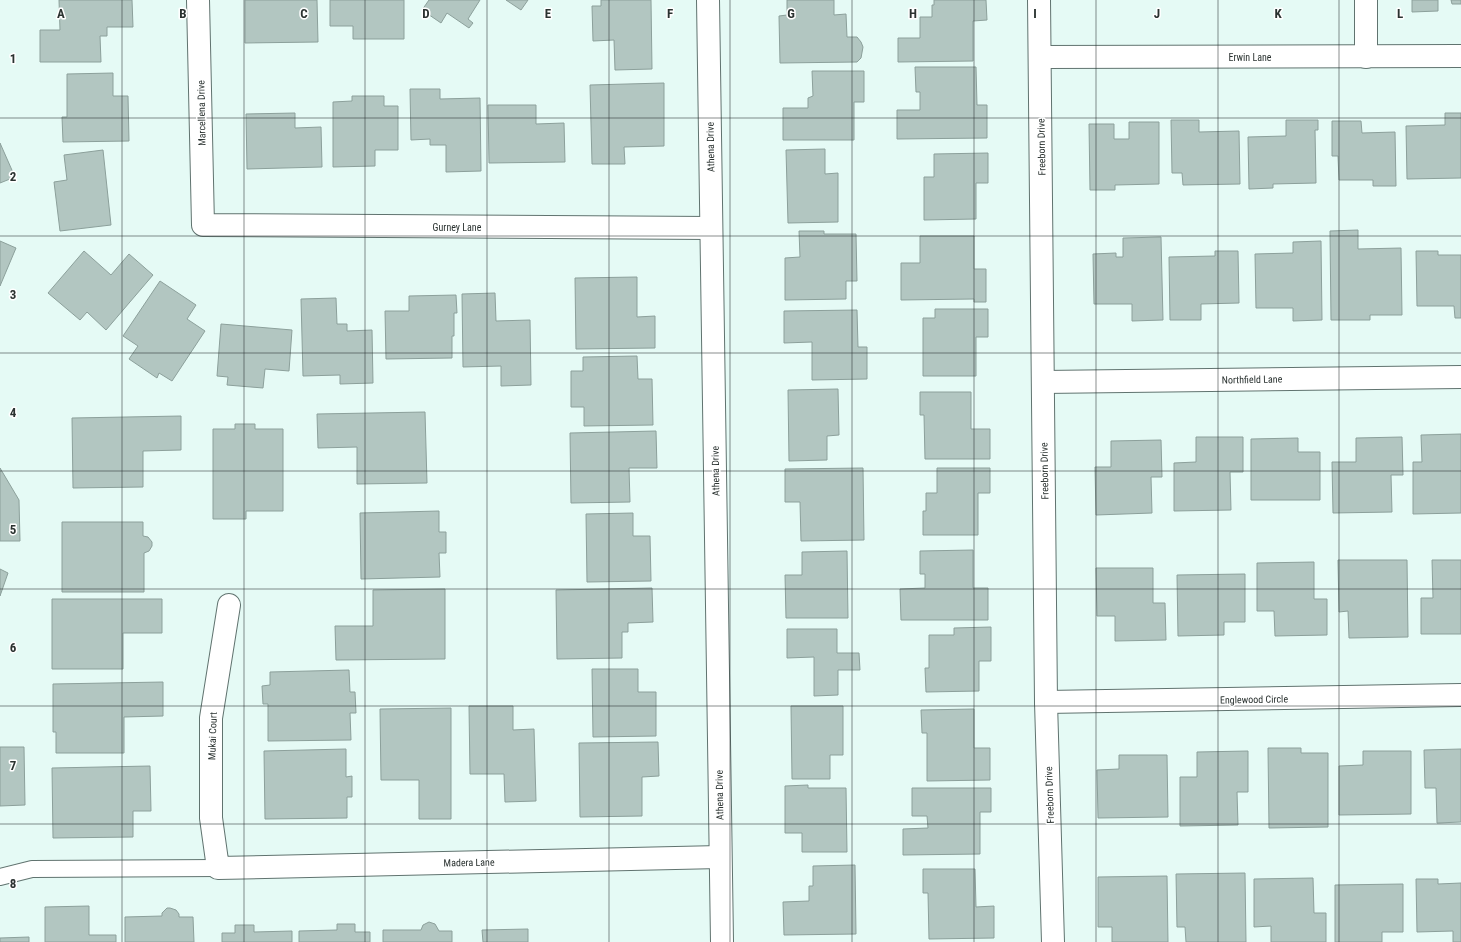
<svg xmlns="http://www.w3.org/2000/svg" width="1461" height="942" font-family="'Roboto Condensed',sans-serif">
<rect width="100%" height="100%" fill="#e5faf5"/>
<g fill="#b2c6c1" stroke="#8ca09b">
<path d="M59,0H132L133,27H107V36H100L101,62H40V30H60Z"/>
<path d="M245,0H317L318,42L245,43Z"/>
<path d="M330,0H404V39H353V26H330Z"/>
<path d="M429,0H480L468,19L473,23L469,28L447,13L441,23L422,10Z"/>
<path d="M506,0H528L521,10Z"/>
<path d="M601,0H651L652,69L615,70L614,40L593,41L592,6H601Z"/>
<path d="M787,0H834V15L846,14L847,37H857L861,42L863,47L861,58L857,62L780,63L779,16L787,15Z"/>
<path d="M934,0H986L987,20L973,21V61L898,62V38H920V17H932V5H934Z"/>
<path d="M1412,0H1438V11L1412,12Z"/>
<path d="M1451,0H1461V4H1452Z"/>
<path d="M915,67H976L977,105H987V138L897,139V110H920V92H916Z"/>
<path d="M812,71H864V102H854V140H783V108H808V98L813,96Z"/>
<path d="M113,73V96H128L129,141L63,142L62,117H67V74Z"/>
<path d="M664,83V146L624,147L625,164H592L590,85Z"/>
<path d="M410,89H440V99L480,98L481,171L446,172V145H430V139L411,140Z"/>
<path d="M352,96H384V106H398V150H375V166L333,167V102L352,101Z"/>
<path d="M488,105H536V124L564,123L565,162L489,163Z"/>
<path d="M295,113V128L321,127L322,167L247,169L246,114Z"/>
<path d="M1445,113H1461V178L1407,179L1406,126L1445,125Z"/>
<path d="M1171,120H1199V132L1239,131L1240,184L1183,185L1182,173H1172Z"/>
<path d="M1286,120H1318V130H1315L1316,183L1273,184V188L1249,189L1248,137L1286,136Z"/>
<path d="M1332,121H1361L1362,133L1395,132L1396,186H1373V180H1339L1338,156H1332Z"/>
<path d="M1129,122H1159V184L1115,185V190H1090L1089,124H1114V139H1129Z"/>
<path d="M0,143L15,177L0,183Z"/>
<path d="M825,149V174L838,173V222L788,223L786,150Z"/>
<path d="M103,150L111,225L60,231L54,182L67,180L64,155Z"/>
<path d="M988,153V183H976V219L924,220V177H934V154Z"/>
<path d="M1358,230V249L1401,248L1402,315H1370V320H1331L1330,231Z"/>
<path d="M799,231H824V234H856L857,281H846V299L785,300V258L800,257Z"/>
<path d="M920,236H974V269H986V302H974V299L901,300V263H920Z"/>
<path d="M1161,237L1163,320L1132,321V304H1094L1093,254L1116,253V257H1123V238Z"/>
<path d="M0,241L16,248L0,286Z"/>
<path d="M1321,241L1322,320L1293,321V308H1256L1255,254L1293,253V242Z"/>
<path d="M84,251L111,275L129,254L153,275L106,330L87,312L80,320L48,293Z"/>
<path d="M1215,251H1238L1239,303L1201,304V320H1170L1169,257L1215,256Z"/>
<path d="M1416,251H1438V255H1461V318H1455L1454,306H1417Z"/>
<path d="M637,277V317L655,316V348L576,349L575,278Z"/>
<path d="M160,281L196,305L187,319L205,331L172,381L159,373L157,378L129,359L138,346L123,336Z"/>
<path d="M495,293L496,321L530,320L531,385L501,386V366L463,367L462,294Z"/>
<path d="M456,295L457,313H454V336H452V358L386,359L385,311H409V296Z"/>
<path d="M336,298L337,324H347V331L372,330L373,383L340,384V375L303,376L301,299Z"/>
<path d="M935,309H988V337H976V376H923V318H935Z"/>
<path d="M857,310L858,347H867V379L812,380V342L784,343V311Z"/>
<path d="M221,324L292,330L289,371L265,369L263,388L227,385L228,377L217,376Z"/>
<path d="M637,356L638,379H652L653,425L584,426V407H571V371H583V357Z"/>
<path d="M838,389L839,435L827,436V460L789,461L788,390Z"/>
<path d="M920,392H971V429H990V459H925L924,415H920Z"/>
<path d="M425,412L427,483L357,484V447L318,448L317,414Z"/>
<path d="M181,416V450L143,451V487L73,488L72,418Z"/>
<path d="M235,424H255V429H283V511H246V519H213V429H235Z"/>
<path d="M656,431L657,468H629L630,502L571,503L570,433Z"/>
<path d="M1461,434V513L1413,514V462H1422L1421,435Z"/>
<path d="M1196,437H1243V472H1230L1231,510L1174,511V463L1196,462Z"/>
<path d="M1402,437L1403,475H1391L1392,512L1333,513L1332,462H1356V438Z"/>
<path d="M1298,438V452H1320V500H1251V439Z"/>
<path d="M1161,440L1162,477H1151L1152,513L1096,515L1095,467H1111V441Z"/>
<path d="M0,468L19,500L20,541H0Z"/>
<path d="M863,468L864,540L801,541L800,502H785V469Z"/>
<path d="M937,468H990V493H978V535H923V511H926V493H937Z"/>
<path d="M439,511V532H446V553H439L440,577L361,579L360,513Z"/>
<path d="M633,513V536H650L651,581L587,582L586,514Z"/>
<path d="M62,522H143V536L148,537L152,542V546L149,551L144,553V592H62Z"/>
<path d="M973,550V588H988V620H901L900,589L925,588V574H920V551Z"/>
<path d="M847,551L848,618H786L785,575H802V552Z"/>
<path d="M1338,560H1407L1408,637L1349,638L1348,611L1339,612Z"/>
<path d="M1432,560H1461V634H1421V598H1433Z"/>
<path d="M1314,562V599H1327V635L1275,636L1274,611H1257V563Z"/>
<path d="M1096,568H1153V603H1165L1166,640L1115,641V616H1097Z"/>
<path d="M0,569L8,573L0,596Z"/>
<path d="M1245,574V622H1224V635L1178,636L1177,575Z"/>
<path d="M652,588L653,622L628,623V632H622V658L557,659L556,590Z"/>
<path d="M445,589V659L336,660L335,626H373V590Z"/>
<path d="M52,599H162V633H123V669H52Z"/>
<path d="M991,627V661H979V691L926,692L925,668H929V635H954V628Z"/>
<path d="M787,629H837V653H859L860,670H838V695L814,696V657L787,658Z"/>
<path d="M592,669H638V692H656V736L593,737Z"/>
<path d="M349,670L350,692H355L356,713H350L351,740L268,741V704H263L262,686L270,685V672Z"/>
<path d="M163,682V716L124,717V753H56V732H53V684Z"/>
<path d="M469,706H513V730L534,729L536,801L505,802L504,774H470Z"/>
<path d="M791,706H843V755H830V779H792Z"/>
<path d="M451,708V819H419V780H381L380,709Z"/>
<path d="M974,709V748H990V780L927,781V733H922L921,710Z"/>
<path d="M658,742L659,776L642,777V816L580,817L579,743Z"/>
<path d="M0,747H24L25,805L0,806Z"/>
<path d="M1268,748H1301V753H1328V827L1269,828Z"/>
<path d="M346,749V777L352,776V797H347V818L265,819L264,751Z"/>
<path d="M1461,749V822L1437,823L1436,788H1425L1424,750Z"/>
<path d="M1248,751V792H1237L1238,825L1180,826V777H1197V752Z"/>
<path d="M1363,751H1411V814L1339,815V766L1363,765Z"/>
<path d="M1119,755H1167L1168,817L1098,818L1097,770L1119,769Z"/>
<path d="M150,766L151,811H133V837L53,838L52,768Z"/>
<path d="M808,785V788H846L847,852H802V833H785V786Z"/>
<path d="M912,788H991V812H980V854L903,855V829L928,828L927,816H912Z"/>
<path d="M855,865L856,934L784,935L783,902L809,901V886H813V866Z"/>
<path d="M923,869H975L976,907L994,906V938L929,939L928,893H923Z"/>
<path d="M1245,873L1246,942H1186L1185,927H1177L1176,874Z"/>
<path d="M1167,876L1168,942H1112V927H1098V877Z"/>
<path d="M1313,878L1314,913H1326V942H1271V926L1254,927V879Z"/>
<path d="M1416,879H1438V884L1461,883V942H1453V931L1417,932Z"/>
<path d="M1403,884V932H1382V942H1335V885Z"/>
<path d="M89,906V935H116V942H45V907Z"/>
<path d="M167,908H170L176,910L179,914V917H193L194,942H125V917L162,916V913Z"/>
<path d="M429,922L435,924L439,931H452V942H383V930H421L423,925Z"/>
<path d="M337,924H355V932H370V942H299V931L337,930Z"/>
<path d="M235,925H254V932L292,931V942H222V933H235Z"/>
<path d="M528,929V942H483L482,930Z"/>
<path d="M29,937V942H0V938Z"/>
</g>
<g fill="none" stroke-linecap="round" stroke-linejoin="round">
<defs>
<path id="lane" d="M0,877L32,869L218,868"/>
<g id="street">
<path d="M198,0L203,225L711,228"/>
<path d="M708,0L722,942"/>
<path d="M1039,0L1046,702L1053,942"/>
<path d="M1366,0V57"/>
<path d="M1040,57L1461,56"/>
<path d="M1043,382L1461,377"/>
<path d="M229,605L211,718V818L218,868L720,857"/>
<path d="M1046,702L1461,695"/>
</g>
</defs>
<use href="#lane" stroke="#60736f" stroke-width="18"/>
<use href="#street" stroke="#60736f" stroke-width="24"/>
<use href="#lane" stroke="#fff" stroke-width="16"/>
<use href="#street" stroke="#fff" stroke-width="22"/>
</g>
<path fill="none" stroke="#2a3230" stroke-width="1" stroke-opacity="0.55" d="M122,0V942M244,0V942M365,0V942M487,0V942M609,0V942M730,0V942M852,0V942M974,0V942M1096,0V942M1218,0V942M1339,0V942M0,118H1461M0,236H1461M0,353H1461M0,471H1461M0,589H1461M0,706H1461M0,824H1461"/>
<g text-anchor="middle" stroke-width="3" stroke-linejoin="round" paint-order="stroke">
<g font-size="10" fill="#2a3230" stroke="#fff">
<text x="1250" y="61">Erwin Lane</text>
<text transform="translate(201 113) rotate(-91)" y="4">Marcellena Drive</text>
<text transform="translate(710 147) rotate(-91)" y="4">Athena Drive</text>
<text transform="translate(1041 147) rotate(-91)" y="4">Freeborn Drive</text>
<text x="457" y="231">Gurney Lane</text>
<text transform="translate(1252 379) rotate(-1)" y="4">Northfield Lane</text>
<text transform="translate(715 471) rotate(-91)" y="4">Athena Drive</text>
<text transform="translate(1044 471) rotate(-91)" y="4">Freeborn Drive</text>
<text transform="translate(1254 699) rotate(-1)" y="4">Englewood Circle</text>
<text transform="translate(212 736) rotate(-88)" y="4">Mukai Court</text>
<text transform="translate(719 795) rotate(-91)" y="4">Athena Drive</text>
<text transform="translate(1049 795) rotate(-92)" y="4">Freeborn Drive</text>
<text transform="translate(469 862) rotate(-1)" y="4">Madera Lane</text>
</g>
</g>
<g font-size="13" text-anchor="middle" font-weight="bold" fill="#2a3230" stroke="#fff" stroke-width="3" stroke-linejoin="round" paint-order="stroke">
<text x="61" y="18">A</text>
<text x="183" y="18">B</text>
<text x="304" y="18">C</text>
<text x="426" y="18">D</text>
<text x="548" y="18">E</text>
<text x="670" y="18">F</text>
<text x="791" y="18">G</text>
<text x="913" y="18">H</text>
<text x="1035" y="18">I</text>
<text x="1157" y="18">J</text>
<text x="1278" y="18">K</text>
<text x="1400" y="18">L</text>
<text x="13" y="63">1</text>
<text x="13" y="181">2</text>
<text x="13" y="299">3</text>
<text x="13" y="417">4</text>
<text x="13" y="534">5</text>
<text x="13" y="652">6</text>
<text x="13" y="770">7</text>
<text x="13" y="888">8</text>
</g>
</svg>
